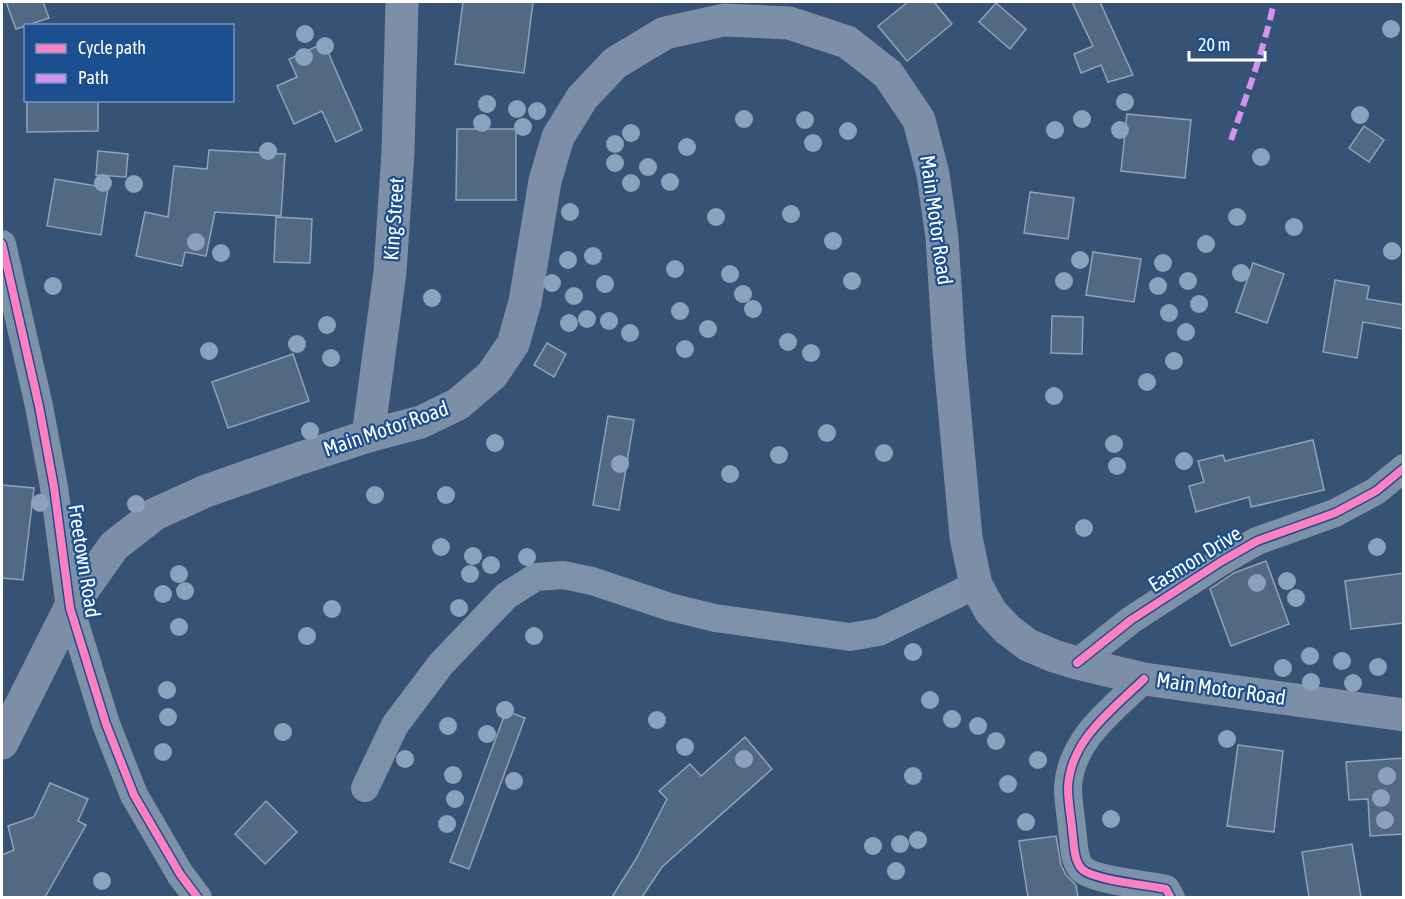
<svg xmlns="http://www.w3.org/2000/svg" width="1405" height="899" font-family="'Asap Condensed',sans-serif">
<rect width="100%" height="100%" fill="#365274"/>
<g fill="#526984" stroke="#92a2b6" stroke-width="1.5">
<path d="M6,2H43L49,18L16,29Z"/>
<path d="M463,2H533L524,73L455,64Z"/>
<path d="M908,2H934L952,24L907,61L878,26Z"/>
<path d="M1072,2H1100L1133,75L1108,82L1101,65L1081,73L1074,54L1093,46Z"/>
<path d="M996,3L1026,29L1010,49L979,22Z"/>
<path d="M324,43L362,130L336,142L322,111L294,124L277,86L297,77L289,59Z"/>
<path d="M27,100H98V131L27,132Z"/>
<path d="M1127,114L1191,120L1185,178L1121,171Z"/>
<path d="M1364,126L1384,140L1369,162L1349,148Z"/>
<path d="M457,129H516V200H456Z"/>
<path d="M209,150L285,154L281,216L215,212L206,256L185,252L182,266L136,256L145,212L168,217L174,166L207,169Z"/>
<path d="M98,151L128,154L126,177L96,175Z"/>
<path d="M55,179L108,188L101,235L47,226Z"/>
<path d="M1030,192L1074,198L1068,239L1024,233Z"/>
<path d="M276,217L312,219L310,263L274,262Z"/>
<path d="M1093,252L1141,259L1134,302L1086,295Z"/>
<path d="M1253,263L1284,274L1267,323L1236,312Z"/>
<path d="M1335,280L1369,286L1367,299L1404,305V329L1363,322L1357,358L1323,352Z"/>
<path d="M1052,316L1083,317L1082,354L1051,353Z"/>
<path d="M547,343L566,354L554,377L534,365Z"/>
<path d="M293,354L309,401L228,428L212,382Z"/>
<path d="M608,416L634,420L619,510L593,505Z"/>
<path d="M1313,440L1324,490L1251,507L1249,497L1196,512L1189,486L1204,482L1198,461L1223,455L1225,461Z"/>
<path d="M2,485L34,488L23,580L2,578Z"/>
<path d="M1266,561L1289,624L1231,646L1210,589L1234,573Z"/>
<path d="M1404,573V623L1351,629L1345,581Z"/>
<path d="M506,711L525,718L469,869L450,862Z"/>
<path d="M745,737L772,769L662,867L642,897H612L636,859L667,799L659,791L690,764L701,776Z"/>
<path d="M1238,745L1283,751L1274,832L1227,826Z"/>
<path d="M1404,758V834L1370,836L1368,799L1349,800L1346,762Z"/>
<path d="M50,783L88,799L78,821L86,825L45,897H2V855L14,850L8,826L34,817Z"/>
<path d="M266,801L297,832L265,864L235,834Z"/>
<path d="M1056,836L1061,865L1066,875L1076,885L1078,897H1028L1019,841Z"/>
<path d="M1352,844L1361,897H1309L1302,852Z"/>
</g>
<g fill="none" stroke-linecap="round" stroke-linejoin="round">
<g stroke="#7d92a8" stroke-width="28">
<path d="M2,244L39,406L54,487L70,608L106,724L134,795L180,874L198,898"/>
<path d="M1077,663L1131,620L1222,561L1257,541L1335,513L1376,491L1404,468"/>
<path d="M1144,679C1112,710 1070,740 1068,788C1068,802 1071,816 1072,829C1074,841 1073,860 1082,869C1093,880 1147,885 1166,889L1171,898"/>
<path d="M365,788L395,725L441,664L506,596L536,577L563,575L592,581L670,607L715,618L850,637L879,632L976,585"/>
</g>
<g stroke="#7d8ea7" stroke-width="33">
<path d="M368,436L390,272L398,152L402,2"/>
<path d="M2,743L70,608L114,546L155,514L206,491L295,460L368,436L421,422L458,404L492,375L513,344L525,302L545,181L558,137L582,98L615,63L665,33L724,20L789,23L847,42L888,74L919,120L933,174L942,238L949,350L966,537L976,585L991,612L1007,629L1028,645L1054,656L1077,663L1144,679L1404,715"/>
</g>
<path stroke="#d193ec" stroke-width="6" stroke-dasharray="12 6" stroke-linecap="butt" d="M1231,140C1247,94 1264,49 1274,2"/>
<defs>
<g id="cycleway">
<path d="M2,244L39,406L54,487L70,608L106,724L134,795L180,874L198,898"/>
<path d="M1077,663L1131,620L1222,561L1257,541L1335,513L1376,491L1404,468"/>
<path d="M1144,679C1112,710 1070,740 1068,788C1068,802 1071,816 1072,829C1074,841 1073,860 1082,869C1093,880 1147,885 1166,889L1171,898"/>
</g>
</defs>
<use href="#cycleway" stroke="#1b4f8f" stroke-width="11"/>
<use href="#cycleway" stroke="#ff80c0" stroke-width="8"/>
</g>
<g fill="#8aa2be">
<circle cx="1391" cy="29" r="9"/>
<circle cx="305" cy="34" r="9"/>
<circle cx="325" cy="46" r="9"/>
<circle cx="304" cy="57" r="9"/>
<circle cx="1125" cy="102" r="9"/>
<circle cx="487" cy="104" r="9"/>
<circle cx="517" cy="109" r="9"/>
<circle cx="537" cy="111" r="9"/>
<circle cx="1360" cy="115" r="9"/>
<circle cx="744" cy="119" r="9"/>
<circle cx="1082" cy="119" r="9"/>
<circle cx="805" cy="120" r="9"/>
<circle cx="482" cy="123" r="9"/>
<circle cx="523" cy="127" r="9"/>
<circle cx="1055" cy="130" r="9"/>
<circle cx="1120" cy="130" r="9"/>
<circle cx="848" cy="131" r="9"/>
<circle cx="631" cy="133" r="9"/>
<circle cx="813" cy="143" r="9"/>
<circle cx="615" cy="144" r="9"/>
<circle cx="687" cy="147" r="9"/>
<circle cx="268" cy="151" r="9"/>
<circle cx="1261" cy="157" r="9"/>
<circle cx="615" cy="163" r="9"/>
<circle cx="648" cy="167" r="9"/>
<circle cx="670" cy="182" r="9"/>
<circle cx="103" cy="183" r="9"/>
<circle cx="631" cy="183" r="9"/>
<circle cx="134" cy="184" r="9"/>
<circle cx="570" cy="212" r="9"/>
<circle cx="791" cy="214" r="9"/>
<circle cx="716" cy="217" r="9"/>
<circle cx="1237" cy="217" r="9"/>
<circle cx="1294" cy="227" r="9"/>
<circle cx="833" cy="241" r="9"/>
<circle cx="196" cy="242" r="9"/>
<circle cx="1206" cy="244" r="9"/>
<circle cx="1392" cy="251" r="9"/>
<circle cx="221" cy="253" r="9"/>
<circle cx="593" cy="256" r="9"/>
<circle cx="568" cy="260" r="9"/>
<circle cx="1080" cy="260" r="9"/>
<circle cx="1163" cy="263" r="9"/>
<circle cx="675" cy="269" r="9"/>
<circle cx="1241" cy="273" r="9"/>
<circle cx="730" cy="274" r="9"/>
<circle cx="852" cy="281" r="9"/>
<circle cx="1064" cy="281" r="9"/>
<circle cx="1188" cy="281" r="9"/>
<circle cx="552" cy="283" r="9"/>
<circle cx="605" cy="284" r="9"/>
<circle cx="53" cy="286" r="9"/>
<circle cx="1158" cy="286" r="9"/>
<circle cx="743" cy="294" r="9"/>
<circle cx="574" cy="296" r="9"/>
<circle cx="432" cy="298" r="9"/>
<circle cx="1199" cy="304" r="9"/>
<circle cx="753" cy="309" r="9"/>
<circle cx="680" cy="311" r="9"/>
<circle cx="1169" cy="313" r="9"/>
<circle cx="587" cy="319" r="9"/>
<circle cx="609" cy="321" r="9"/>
<circle cx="569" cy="323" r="9"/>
<circle cx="327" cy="325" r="9"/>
<circle cx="708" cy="329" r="9"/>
<circle cx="1186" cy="332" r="9"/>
<circle cx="630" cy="333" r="9"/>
<circle cx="788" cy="342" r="9"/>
<circle cx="297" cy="344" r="9"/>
<circle cx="685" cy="349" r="9"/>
<circle cx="209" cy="351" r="9"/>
<circle cx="811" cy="353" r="9"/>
<circle cx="331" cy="358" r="9"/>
<circle cx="1174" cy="361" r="9"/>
<circle cx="1147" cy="382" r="9"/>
<circle cx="1054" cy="396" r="9"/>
<circle cx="310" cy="431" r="9"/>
<circle cx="827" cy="433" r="9"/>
<circle cx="495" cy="443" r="9"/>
<circle cx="1114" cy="444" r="9"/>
<circle cx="884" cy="453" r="9"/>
<circle cx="779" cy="455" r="9"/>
<circle cx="1184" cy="461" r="9"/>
<circle cx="620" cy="464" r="9"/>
<circle cx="1117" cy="466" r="9"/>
<circle cx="730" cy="474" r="9"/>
<circle cx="375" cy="495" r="9"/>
<circle cx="446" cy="495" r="9"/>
<circle cx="40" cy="503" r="9"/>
<circle cx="136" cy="504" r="9"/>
<circle cx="1084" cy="528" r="9"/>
<circle cx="441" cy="547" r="9"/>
<circle cx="1377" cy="547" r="9"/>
<circle cx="473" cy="556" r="9"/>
<circle cx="527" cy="557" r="9"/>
<circle cx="491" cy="565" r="9"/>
<circle cx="179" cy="574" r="9"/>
<circle cx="470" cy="574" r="9"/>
<circle cx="1287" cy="581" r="9"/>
<circle cx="1257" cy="583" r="9"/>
<circle cx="185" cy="591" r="9"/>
<circle cx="163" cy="594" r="9"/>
<circle cx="1296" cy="598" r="9"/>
<circle cx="459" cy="608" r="9"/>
<circle cx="332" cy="609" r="9"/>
<circle cx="179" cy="627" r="9"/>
<circle cx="307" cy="636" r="9"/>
<circle cx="534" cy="636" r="9"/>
<circle cx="913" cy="652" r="9"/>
<circle cx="1310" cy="656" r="9"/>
<circle cx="1342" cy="661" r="9"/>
<circle cx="1378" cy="667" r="9"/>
<circle cx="1283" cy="668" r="9"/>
<circle cx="1311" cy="682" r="9"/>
<circle cx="1353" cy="683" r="9"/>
<circle cx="167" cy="690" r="9"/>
<circle cx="930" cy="700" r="9"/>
<circle cx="505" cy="710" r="9"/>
<circle cx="168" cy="717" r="9"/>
<circle cx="952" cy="719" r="9"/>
<circle cx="657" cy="720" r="9"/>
<circle cx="448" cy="726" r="9"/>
<circle cx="978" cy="726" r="9"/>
<circle cx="283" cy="732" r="9"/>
<circle cx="487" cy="734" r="9"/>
<circle cx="1227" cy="739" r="9"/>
<circle cx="996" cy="741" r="9"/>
<circle cx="685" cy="747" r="9"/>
<circle cx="163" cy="752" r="9"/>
<circle cx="405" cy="759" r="9"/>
<circle cx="744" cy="759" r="9"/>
<circle cx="1038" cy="760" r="9"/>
<circle cx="453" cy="775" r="9"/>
<circle cx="913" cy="776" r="9"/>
<circle cx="1387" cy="776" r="9"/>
<circle cx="514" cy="781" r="9"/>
<circle cx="1008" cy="784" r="9"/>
<circle cx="1381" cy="798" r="9"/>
<circle cx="455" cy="799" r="9"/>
<circle cx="1111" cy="819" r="9"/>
<circle cx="1385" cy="820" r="9"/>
<circle cx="1026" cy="822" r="9"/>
<circle cx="447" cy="824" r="9"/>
<circle cx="918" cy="840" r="9"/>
<circle cx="900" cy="844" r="9"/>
<circle cx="873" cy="846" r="9"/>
<circle cx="896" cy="871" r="9"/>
<circle cx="102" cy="881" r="9"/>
</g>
<g text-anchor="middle" stroke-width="4.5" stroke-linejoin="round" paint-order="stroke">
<g font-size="21" fill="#fff" stroke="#1b4f8f">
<text transform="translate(394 219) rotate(-86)" y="7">King Street</text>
<text transform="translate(936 220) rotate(82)" y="7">Main Motor Road</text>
<text transform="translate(386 429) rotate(-19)" y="7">Main Motor Road</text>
<text transform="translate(1195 559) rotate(-32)" y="7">Easmon Drive</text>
<text transform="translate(84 561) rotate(81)" y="7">Freetown Road</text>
<text transform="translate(1221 689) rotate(8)" y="7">Main Motor Road</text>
</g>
</g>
<rect width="1405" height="899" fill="none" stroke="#ffffff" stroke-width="6"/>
<rect x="24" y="24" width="210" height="78" fill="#1b4f8f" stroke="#7695bc" stroke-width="1.5"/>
<rect x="36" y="44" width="30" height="9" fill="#ff80c0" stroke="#7695bc" stroke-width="1.5"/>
<text x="78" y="54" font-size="18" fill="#ffffff">Cycle path</text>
<rect x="36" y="74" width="30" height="9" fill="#d193ec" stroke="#7695bc" stroke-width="1.5"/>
<text x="78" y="84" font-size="18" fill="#ffffff">Path</text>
<path d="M1189 51v9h76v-9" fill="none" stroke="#ffffff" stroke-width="3"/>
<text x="1198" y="51" font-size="18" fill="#ffffff" stroke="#1b4f8f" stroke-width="4.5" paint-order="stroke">20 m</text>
</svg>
